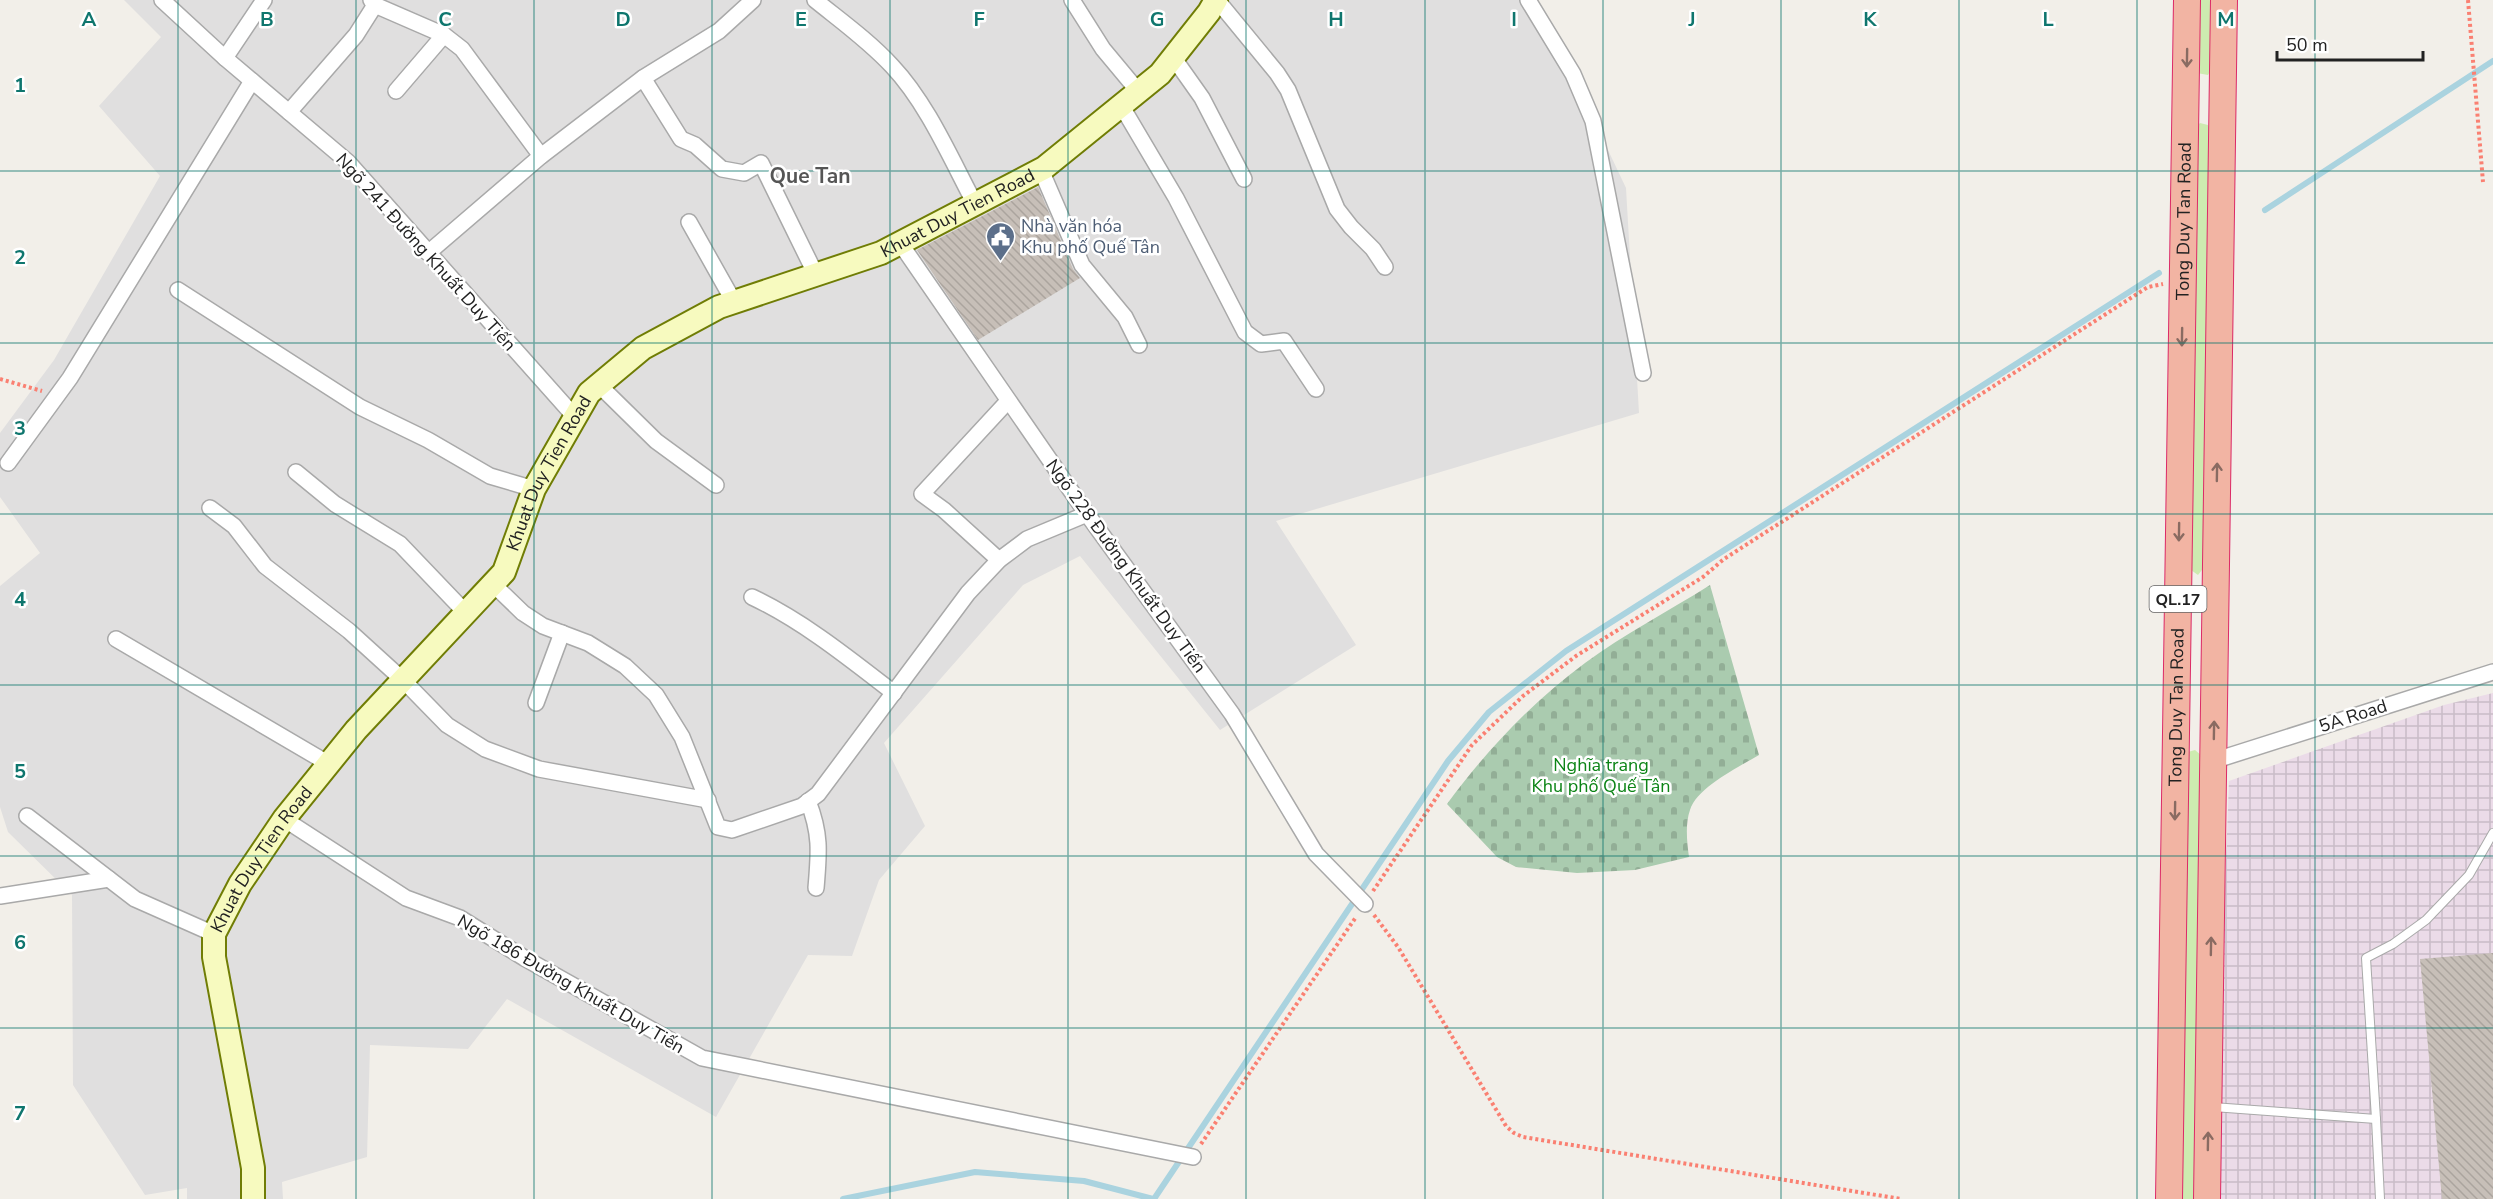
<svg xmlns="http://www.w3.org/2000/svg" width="2493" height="1199" font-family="'Nunito Sans',sans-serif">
<defs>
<pattern id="industrial-grid" width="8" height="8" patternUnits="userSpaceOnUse" patternTransform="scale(1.5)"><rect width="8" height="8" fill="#ebdbe8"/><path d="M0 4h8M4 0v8" fill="none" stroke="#c9bcc7"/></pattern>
<pattern id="cemetery-stones" width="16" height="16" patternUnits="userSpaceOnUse" patternTransform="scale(1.5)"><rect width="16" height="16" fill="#aacbaf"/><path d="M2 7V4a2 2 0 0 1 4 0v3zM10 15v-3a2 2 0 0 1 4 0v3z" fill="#92ae96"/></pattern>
<pattern id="building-back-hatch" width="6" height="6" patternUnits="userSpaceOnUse" patternTransform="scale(1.5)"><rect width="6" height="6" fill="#c7bfb8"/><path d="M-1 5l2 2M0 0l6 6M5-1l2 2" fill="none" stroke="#aba49e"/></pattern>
</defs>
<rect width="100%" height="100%" fill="#f2efe9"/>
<path fill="#e0dfdf" d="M124,0H1537L1626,188L1639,413L1276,521L1356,645L1220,730L1080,556L1023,585L884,743L925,826L879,880L852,956L808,955L716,1117L507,999L468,1049L370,1045L367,1157L282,1182L283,1199H187V1188L145,1195L73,1085L72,895L8,832L0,807V586L40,553L0,497V433L54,360L160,176L99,106L161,37Z"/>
<path fill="url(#industrial-grid)" d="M2493,693V1199H2217L2218,1072L2229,781L2444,705Z"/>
<g fill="#cdebb0">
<path d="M2197,0H2214L2212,68L2208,75L2197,73Z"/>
<path d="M2200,123L2208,125L2210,129L2205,566L2198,575L2191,570L2190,563L2197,126Z"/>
<path d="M2195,750L2202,756L2196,1199H2180L2185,760L2188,752Z"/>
</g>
<path fill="url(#cemetery-stones)" d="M1710,585L1759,755C1739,767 1697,787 1690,810C1685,824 1687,843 1689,857L1635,870L1577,873L1516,867L1497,857L1447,804C1486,751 1532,702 1585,663C1624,634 1669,611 1710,585Z"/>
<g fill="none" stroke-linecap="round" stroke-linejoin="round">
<g stroke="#aad3df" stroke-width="6">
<path d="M2265,210L2493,61"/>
<path d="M843,1199L975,1172L1084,1181L1153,1199"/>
<path d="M1154,1199L1448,761L1489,712L1566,651L2159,273"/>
</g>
</g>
<g fill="url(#building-back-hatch)">
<path d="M1038,187L1073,269L1080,278L978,340L917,250Z"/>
<path d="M2493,953V1199H2442L2420,959Z"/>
</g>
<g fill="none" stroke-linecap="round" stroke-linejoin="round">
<defs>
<g id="service">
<path d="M2213,1107L2376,1119L2380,1199"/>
<path d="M2376,1119L2366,958L2393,944L2426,920L2469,875L2493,833"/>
</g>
<g id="minor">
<path d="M162,0L225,58L348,162L575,417"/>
<path d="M371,0L375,5L444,35L462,49L541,156"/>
<path d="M815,0C841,21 869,41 892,66C927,103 951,159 975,204"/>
<path d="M1072,0L1103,49L1138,91"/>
<path d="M1217,0L1277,73L1288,90L1337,209L1351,227L1373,249L1385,267"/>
<path d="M1528,0L1573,74L1593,121L1643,373"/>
<path d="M1173,57L1202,98L1244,179"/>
<path d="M225,58L264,0"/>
<path d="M643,78L681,139L695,145L722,169L744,173L761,163L816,275"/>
<path d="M396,91L444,35"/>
<path d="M1121,105L1176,198L1245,332L1261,344L1284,341L1316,389"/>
<path d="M289,112L356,35L375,5"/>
<path d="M1041,170L1082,265L1125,317L1139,345"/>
<path d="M689,222L734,302"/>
<path d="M900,243L1087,514L1232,714L1316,854L1365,904"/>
<path d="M428,253L541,156L643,78L719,31L753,0"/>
<path d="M178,290L360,407L428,440L490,476L534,489"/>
<path d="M599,385L656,441L716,485"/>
<path d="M8,463L70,378L252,81"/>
<path d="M296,472L335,504L400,544L466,613"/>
<path d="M210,508L234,526L265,566L349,631L404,681L447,725L485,749L539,769L708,800"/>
<path d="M999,560L944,510L922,494L1008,401"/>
<path d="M493,584L523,613L543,626L588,643L625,666L656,695L682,737L718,827L732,830L802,806L818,794L968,593L999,560L1027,539L1087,514"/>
<path d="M752,597C803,621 850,659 894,693"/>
<path d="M116,639L329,764"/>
<path d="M536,703L562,633"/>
<path d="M2213,761L2493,672"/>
<path d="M808,801C821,834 819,853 816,888"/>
<path d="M27,816L135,899L214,934"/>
<path d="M284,819L406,898L460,918L526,959L702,1058L1193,1157"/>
<path d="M0,896L109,879"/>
</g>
<g id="secondary">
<path id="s1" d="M253,1199V1168L214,957V934L240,884L284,819L356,730L504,572L534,489L589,393L643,348L719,307L881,253L1044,168L1160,74L1209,12L1216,0"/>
</g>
<g id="trunk">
<path id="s2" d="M2169,1199L2187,0"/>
<path d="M2207,1199L2224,0"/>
</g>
</defs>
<use href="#service" stroke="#a9a9a9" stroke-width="10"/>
<use href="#minor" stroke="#a9a9a9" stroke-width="18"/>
<use href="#secondary" stroke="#707d05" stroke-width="26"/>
<use href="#trunk" stroke="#dc2a67" stroke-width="28"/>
<g stroke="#fa8072" stroke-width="4" stroke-dasharray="3 3" stroke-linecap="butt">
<path d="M2468,0L2483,182"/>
<path d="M0,379L42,391"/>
<path d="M1373,891L1472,745L1523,696L1576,656L1703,577L1724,559L2148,287L2163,284"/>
<path d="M1374,915L1398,947L1506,1126L1514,1133L1523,1137L1901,1199"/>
<path d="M1201,1144L1356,917"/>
</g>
<use href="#service" stroke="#fff" stroke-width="8"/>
<use href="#minor" stroke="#fff" stroke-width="15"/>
<use href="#secondary" stroke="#f7fabf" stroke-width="22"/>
<use href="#trunk" stroke="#f2b4a3" stroke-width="26"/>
</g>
<defs><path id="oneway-shaft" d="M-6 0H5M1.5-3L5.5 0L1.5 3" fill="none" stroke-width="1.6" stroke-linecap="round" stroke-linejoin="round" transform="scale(1.5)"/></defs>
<g stroke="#8a6b62">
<use href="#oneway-shaft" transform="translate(2187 58) rotate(91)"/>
<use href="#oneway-shaft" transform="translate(2182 337) rotate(91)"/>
<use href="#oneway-shaft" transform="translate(2217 472) rotate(-89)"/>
<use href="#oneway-shaft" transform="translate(2179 532) rotate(91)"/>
<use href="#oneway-shaft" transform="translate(2214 730) rotate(-89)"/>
<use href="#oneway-shaft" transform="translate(2175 811) rotate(91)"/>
<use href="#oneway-shaft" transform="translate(2211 946) rotate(-89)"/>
<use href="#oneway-shaft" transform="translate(2208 1141) rotate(-89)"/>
</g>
<path fill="none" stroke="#0f766e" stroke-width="1.5" stroke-opacity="0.55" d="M178,0V1199M356,0V1199M534,0V1199M712,0V1199M890,0V1199M1068,0V1199M1246,0V1199M1425,0V1199M1603,0V1199M1781,0V1199M1959,0V1199M2137,0V1199M2315,0V1199M0,171H2493M0,343H2493M0,514H2493M0,685H2493M0,856H2493M0,1028H2493"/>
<defs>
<symbol id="civic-pin" viewBox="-11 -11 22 30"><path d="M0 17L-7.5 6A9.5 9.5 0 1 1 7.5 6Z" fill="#5c6f8a" stroke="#fff"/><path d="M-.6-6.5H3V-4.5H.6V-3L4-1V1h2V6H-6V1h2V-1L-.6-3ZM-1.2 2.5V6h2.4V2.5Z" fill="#fff"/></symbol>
</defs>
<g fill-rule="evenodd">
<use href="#civic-pin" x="984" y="220" width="33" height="45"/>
</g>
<g text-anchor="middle" stroke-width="5" stroke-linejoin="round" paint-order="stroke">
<rect fill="#fff" stroke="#646464" stroke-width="1.5" x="2149.5" y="586" width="57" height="26" rx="4.5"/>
<g font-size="16" font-weight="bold" fill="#222">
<text x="2178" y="605">QL.17</text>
</g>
<g font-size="18" fill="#222" stroke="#fff">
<text dy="6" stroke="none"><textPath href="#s1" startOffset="1347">Khuat Duy Tien Road</textPath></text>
<text dy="6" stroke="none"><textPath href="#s2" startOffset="978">Tong Duy Tan Road</textPath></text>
<text transform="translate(426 252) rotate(48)" y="6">Ngõ 241 Đường Khuất Duy Tiến</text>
<text dy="6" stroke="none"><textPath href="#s1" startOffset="843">Khuat Duy Tien Road</textPath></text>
<text transform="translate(1126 566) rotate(54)" y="6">Ngõ 228 Đường Khuất Duy Tiến</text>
<text dy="6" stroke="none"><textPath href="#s2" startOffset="492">Tong Duy Tan Road</textPath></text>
<text transform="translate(2353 716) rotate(-18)" y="6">5A Road</text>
<text dy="6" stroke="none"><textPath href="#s1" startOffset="357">Khuat Duy Tien Road</textPath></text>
<text transform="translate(571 984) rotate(30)" y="6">Ngõ 186 Đường Khuất Duy Tiến</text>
</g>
<g font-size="18" fill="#4e5e75" stroke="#fff" text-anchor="start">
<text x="1021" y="232">Nhà văn hóa<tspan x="1021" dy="21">Khu phố Quế Tân</tspan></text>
</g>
<g font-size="18" fill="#0c8416" stroke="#fff">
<text x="1601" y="771">Nghĩa trang<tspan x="1601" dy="21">Khu phố Quế Tân</tspan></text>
</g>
<g font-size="21" font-weight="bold" fill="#555" stroke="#fff">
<text x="810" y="183">Que Tan</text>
</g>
</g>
<g font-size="20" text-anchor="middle" font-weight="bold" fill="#0f766e" stroke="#fff" stroke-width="5" stroke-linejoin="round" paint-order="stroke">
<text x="89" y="26">A</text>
<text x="267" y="26">B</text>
<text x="445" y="26">C</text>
<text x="623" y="26">D</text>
<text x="801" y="26">E</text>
<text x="979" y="26">F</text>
<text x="1157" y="26">G</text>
<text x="1336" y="26">H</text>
<text x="1514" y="26">I</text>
<text x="1692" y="26">J</text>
<text x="1870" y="26">K</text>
<text x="2048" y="26">L</text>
<text x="2226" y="26">M</text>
<text x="20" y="92">1</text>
<text x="20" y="264">2</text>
<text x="20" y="435">3</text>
<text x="20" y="606">4</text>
<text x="20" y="778">5</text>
<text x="20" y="949">6</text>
<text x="20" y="1120">7</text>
</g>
<path d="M2277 51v9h146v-9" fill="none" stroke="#222222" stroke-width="3"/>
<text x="2286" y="51" font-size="18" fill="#222222" stroke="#ffffff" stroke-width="4.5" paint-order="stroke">50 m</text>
</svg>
